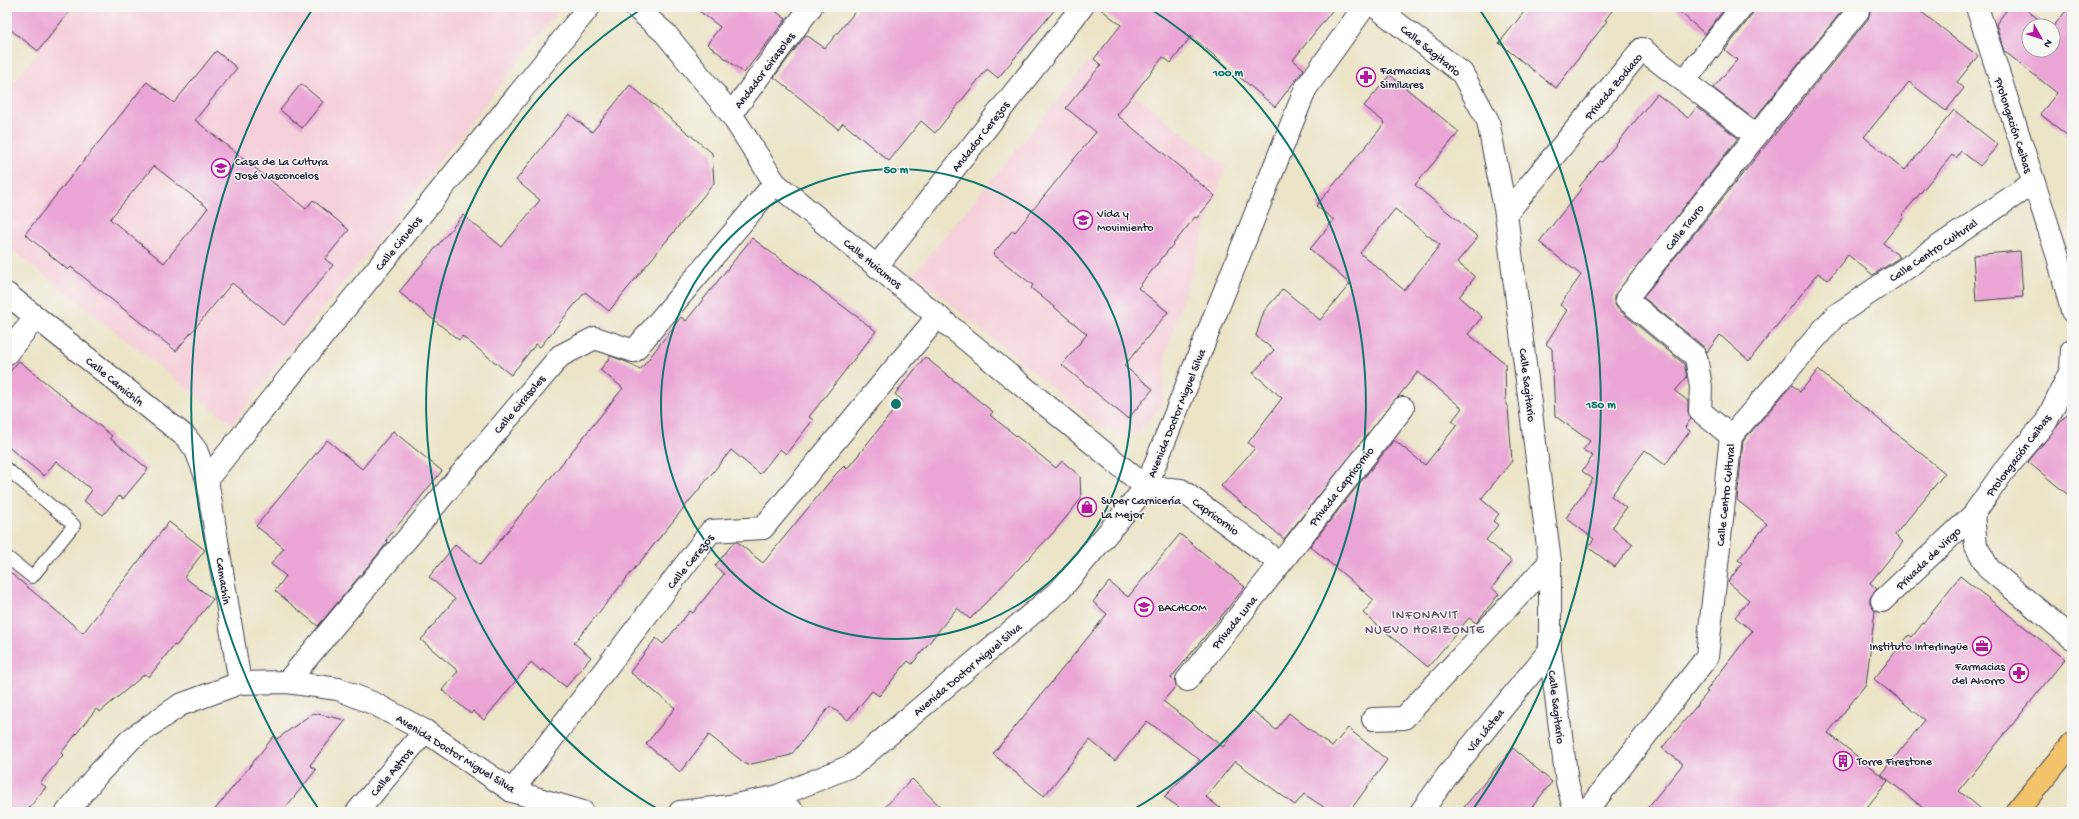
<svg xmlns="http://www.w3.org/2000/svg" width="2079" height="819" font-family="'Gochi Hand',sans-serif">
<rect width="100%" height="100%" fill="#f6f6f2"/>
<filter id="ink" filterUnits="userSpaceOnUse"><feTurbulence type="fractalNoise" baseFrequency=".025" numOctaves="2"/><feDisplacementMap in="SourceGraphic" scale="8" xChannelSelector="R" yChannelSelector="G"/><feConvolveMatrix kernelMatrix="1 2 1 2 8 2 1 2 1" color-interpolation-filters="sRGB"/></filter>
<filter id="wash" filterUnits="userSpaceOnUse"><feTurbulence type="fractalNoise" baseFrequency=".012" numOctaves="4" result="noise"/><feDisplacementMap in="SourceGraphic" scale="16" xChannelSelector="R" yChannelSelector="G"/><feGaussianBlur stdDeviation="0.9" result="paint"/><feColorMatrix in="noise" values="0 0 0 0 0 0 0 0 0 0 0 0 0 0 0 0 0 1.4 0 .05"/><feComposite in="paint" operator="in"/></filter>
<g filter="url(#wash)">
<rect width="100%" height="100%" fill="#ebe4c7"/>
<g fill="#f5cfda">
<path d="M75,7H562L232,424L7,246V90Z"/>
<path d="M1090,60L1226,166L1166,352L1163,404L1139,433L1123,436L1095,423L914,274Z"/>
</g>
<g id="blocks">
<g fill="#eaa5d5" fill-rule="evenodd">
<path d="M7,7H73L38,51L7,27Z"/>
<path d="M694,7H770L786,19L744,73L707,44L720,27Z"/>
<path d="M859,7H1057L998,78L987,69L935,133L921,121L889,161L843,123L838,129L774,77L806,35L825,48Z"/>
<path d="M1098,7H1335L1293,60L1304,69L1275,107L1191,36L1171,63L1163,57L1117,115L1215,196L1197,218L1195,217L1138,288L1168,312L1124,366L1153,389L1128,419L1062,365L1087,334L1031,288L1033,285L993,254L1013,230L1015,232L1096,132L1066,108L1101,65L1094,59L1121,25Z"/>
<path d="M1528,7H1615L1605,20L1607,21L1556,88L1499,43Z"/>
<path d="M1674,7H1726L1705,34Z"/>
<path d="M1754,7H1845L1754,119L1713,88L1737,60L1725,50L1752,15Z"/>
<path d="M1870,7H1915L1978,56L1957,82L1964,88L1946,111L1909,82L1864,137L1905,170L1954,110L1998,145L1980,166L1961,151L1956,158L1952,155L1902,215L1904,217L1883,243L1900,257L1873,275L1848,255L1828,280L1818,273L1749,361L1720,335L1707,352L1704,347L1643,297L1868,19L1870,13Z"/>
<path d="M2009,7H2023L2047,26H2029V50H2053V27L2069,7H2072V139L2040,114L2057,93L2004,51L1996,24Z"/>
<path d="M216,51L237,68L195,120L306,209L313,200L349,230L325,259L333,265L284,325L232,283L176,351L71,267L68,270L25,234L147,82L174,103ZM154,166L208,208L164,263L110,219Z"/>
<path d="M1390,75L1459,132L1415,185L1478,237L1457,262L1475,277L1459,297L1482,317L1468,334L1505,363L1506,405L1508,407L1512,461L1481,499L1499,514L1493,521L1498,525L1486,540L1512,561L1492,588L1499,594L1476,623L1469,618L1428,667L1363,613L1374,600L1310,546L1394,440L1425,465L1457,425L1452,421L1462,408L1418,372L1284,539L1221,486L1255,448L1248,443L1282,398L1253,373L1274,350L1256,336L1264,311L1283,289L1320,320L1350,284L1310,249L1334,220L1316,206L1385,123L1364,106ZM1395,209L1440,245L1404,290L1360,253Z"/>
<path d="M301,84L323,102L302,128L280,110Z"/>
<path d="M630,85L712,153L714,183L609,311L585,292L540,347L536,344L511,375L462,336L459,340L399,292L463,215L502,247L540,200L516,180L569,114L592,132Z"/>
<path d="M1657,94L1688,118L1697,107L1738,138L1614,297V303L1618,309L1684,364L1687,377L1675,391L1688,401V411L1691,419L1685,427L1690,431L1665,465L1645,450L1611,496L1626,508L1612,528L1633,544L1615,567L1588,547L1594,539L1566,518L1593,479L1582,471L1593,456L1583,450L1590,441L1555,416L1552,349L1546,344L1567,310L1560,305L1581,275L1539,242L1581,189L1579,187L1600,161L1602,162Z"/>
<path d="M752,238L876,331L809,417L813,420L786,454L780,449L760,474L731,450L574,643L591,657L566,687L543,669L541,671L531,662L484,720L473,711L471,714L442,690L458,671L421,640L455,599L429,577L455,545L480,565L623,388L600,370L611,356L629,363L640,370L681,317L686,321Z"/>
<path d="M2020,251L2023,297L1976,301L1973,255Z"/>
<path d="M925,357L993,412L990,415L1056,468L1062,461L1080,476L1081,499L1054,532L970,619L957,608L912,664L908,661L879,696L872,691L848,720L830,706L791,755L747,765L709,735L680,772L646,744L675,708L630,672L656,638L663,644L690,611L693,613L724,574L715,566L734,542H737L763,563L836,474L844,466L847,469L902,400L895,394Z"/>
<path d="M19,361L112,436L110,438L148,469L123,499L119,496L103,515L84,501L92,490L56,461L44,476L7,446V375Z"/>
<path d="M1818,370L1945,473L1895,535L1903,542L1870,583L1877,589L1870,598V604L1875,611L1866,684L1828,733L1888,781L1863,812H1644L1683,764L1662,748L1708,692L1706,691L1752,631L1735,617L1749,600L1728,582L1742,563L1738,560L1767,524L1737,500L1743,441L1792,385L1800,392Z"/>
<path d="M2072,408V498L2028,462Z"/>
<path d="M393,431L442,471L386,540L388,542L318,626L275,591L286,576L271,564L284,548L256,526L327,440L362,469Z"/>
<path d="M169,522L205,550L184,577L213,599L176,646L174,645L149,677L145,674L100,712L96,709L61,753L63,755L40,783L46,787L26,812H7V570L83,633Z"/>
<path d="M1180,534L1245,587L1171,678L1175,681L1176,686L1163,701L1223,747L1252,710L1276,730L1289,713L1332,747L1348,728L1387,760L1349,812H1331L1304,794L1295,805L1235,761L1206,797L1225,812H1186L1164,797L1200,760L1147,721L1115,761L1090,740L1044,796L993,754L1107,614L1093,602L1109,582L1128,597Z"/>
<path d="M1960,576L2065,659L1959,791L1985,812H1928L1881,774L1925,720L1874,679L1909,635L1912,637Z"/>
<path d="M313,713L346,720L310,765L316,770L282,812H213L274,736L277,739Z"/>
<path d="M1513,748L1552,782L1528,812H1460Z"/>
<path d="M912,779L946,812H880Z"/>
</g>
</g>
</g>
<g filter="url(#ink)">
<use href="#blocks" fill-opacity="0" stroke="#403f50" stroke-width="1"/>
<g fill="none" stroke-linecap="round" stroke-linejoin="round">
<defs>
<path id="service" d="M7,469L74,525L32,577L7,557"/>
<g id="minor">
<path d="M635,7L665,33L731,114L775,183L1146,487L1181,490L1280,563"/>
<path d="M1977,7L2058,257L2072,311"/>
<path d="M1685,80L1742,7"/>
<path d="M731,114L811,7"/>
<path d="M1506,214L1642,49L1756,136"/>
<path d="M877,266L1082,7"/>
<path d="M7,294L186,437L196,450L207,479L240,683"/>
<path d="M2072,350L2071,370L2046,422L2003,472L1973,515L1976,546L1989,569L2072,638"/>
<path d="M7,353L36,317"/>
<path d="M1731,436L1700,411L1701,387L1696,357L1626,299L1756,136L1858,11"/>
<path d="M207,479L589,7"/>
<path d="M1882,601L1973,515"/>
<path d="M1187,680L1239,616L1403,408"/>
<path d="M287,682L560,356L595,338L634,351L775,183"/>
<path d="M1373,719L1404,718L1550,562"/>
<path d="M512,791L711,531L763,528L938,316"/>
<path d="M775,797L793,812"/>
<path d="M357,812L425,731"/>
<path d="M1421,812L1447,776L1550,650"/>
<path d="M1586,812L1707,657L1731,436L1835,316L2033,183"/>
</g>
<g id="tertiary">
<path d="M1376,7L1462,73L1488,121L1506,214L1550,562V650L1567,782L1575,812"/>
<path d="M67,812L98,774L131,739L180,705L240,683L287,682L338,689L375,704L425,731L512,791L583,812"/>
<path d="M680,812L730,806L775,797L853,765L1061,589L1146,487L1306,88L1364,7"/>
</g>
<path id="primary" d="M2016,812L2072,744"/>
</defs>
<use href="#service" stroke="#403f50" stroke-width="14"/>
<use href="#minor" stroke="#403f50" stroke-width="24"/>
<use href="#tertiary" stroke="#403f50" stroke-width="24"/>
<use href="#primary" stroke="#403f50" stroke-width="24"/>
<use href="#service" stroke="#fff" stroke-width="12"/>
<use href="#minor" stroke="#fff" stroke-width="22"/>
<use href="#tertiary" stroke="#fff" stroke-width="22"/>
<use href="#primary" stroke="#f2c36a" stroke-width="22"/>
</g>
</g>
<g fill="none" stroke="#0f766e" stroke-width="2">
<circle cx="896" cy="404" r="235"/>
<path d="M661 811A470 470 0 0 1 643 8M1149 8A470 470 0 0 1 1131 811"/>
<path d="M318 808A705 705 0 0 1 312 10M1480 10A705 705 0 0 1 1474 808"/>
</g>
<defs>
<symbol id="pharmacy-ring" viewBox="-11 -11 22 22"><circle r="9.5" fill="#f6f6f2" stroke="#b5179e" stroke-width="1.5"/><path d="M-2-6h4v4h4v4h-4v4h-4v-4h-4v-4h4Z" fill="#b5179e"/></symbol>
<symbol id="school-ring" viewBox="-11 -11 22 22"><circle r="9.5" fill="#f6f6f2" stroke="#b5179e" stroke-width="1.5"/><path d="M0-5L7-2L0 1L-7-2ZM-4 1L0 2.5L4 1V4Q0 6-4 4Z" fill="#b5179e"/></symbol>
<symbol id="shop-ring" viewBox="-11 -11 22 22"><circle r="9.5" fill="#f6f6f2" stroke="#b5179e" stroke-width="1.5"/><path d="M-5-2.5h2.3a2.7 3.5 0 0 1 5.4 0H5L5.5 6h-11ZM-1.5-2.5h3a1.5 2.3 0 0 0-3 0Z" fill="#b5179e"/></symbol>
<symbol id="university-ring" viewBox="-11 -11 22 22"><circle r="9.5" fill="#f6f6f2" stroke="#b5179e" stroke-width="1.5"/><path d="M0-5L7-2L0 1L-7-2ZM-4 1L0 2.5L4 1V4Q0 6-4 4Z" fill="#b5179e"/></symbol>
<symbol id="office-ring" viewBox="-11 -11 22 22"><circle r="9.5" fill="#f6f6f2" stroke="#b5179e" stroke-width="1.5"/><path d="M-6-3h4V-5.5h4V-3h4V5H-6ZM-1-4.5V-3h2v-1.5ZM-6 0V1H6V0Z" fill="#b5179e"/></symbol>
<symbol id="building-ring" viewBox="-11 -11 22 22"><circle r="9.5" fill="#f6f6f2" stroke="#b5179e" stroke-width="1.5"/><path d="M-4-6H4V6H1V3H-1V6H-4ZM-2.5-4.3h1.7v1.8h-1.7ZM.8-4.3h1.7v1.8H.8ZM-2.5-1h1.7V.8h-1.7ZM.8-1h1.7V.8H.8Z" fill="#b5179e"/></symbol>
</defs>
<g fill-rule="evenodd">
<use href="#pharmacy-ring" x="1355" y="66" width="22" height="22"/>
<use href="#school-ring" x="210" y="157" width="22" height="22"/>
<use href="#school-ring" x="1072" y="209" width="22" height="22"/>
<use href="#shop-ring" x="1076" y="496" width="22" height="22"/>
<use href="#university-ring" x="1133" y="596" width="22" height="22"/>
<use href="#office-ring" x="1971" y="635" width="22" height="22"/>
<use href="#pharmacy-ring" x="2008" y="662" width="22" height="22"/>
<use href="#building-ring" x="1832" y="750" width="22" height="22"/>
</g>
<g text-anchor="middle" stroke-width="3" stroke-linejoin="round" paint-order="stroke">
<g font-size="12" fill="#22223b" stroke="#f6f6f2">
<text transform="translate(1431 50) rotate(39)" y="4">Calle Sagitario</text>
<text transform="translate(764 70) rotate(-53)" y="4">Andador Girasoles</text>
<text transform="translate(1613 86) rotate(-50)" y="4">Privada Zodiaco</text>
<text transform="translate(2014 125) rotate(72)" y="4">Prolongación Ceibas</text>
<text transform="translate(980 136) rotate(-52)" y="4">Andador Cerezos</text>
<text transform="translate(1684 227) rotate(-52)" y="4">Calle Tauro</text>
<text transform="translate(398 243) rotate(-51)" y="4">Calle Ciruelos</text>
<text transform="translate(1933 250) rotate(-34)" y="4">Calle Centro Cultural</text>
<text transform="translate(873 263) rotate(39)" y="4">Calle Huicumos</text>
<text transform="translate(115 381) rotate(39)" y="4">Calle Camichín</text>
<text transform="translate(1528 385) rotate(83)" y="4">Calle Sagitario</text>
<text transform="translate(519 404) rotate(-50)" y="4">Calle Girasoles</text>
<text transform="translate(1176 413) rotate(-68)" y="4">Avenida Doctor Miguel Silva</text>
<text transform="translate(2018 455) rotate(-53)" y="4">Prolongación Ceibas</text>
<text transform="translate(1341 486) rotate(-52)" y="4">Privada Capricornio</text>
<text transform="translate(1725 495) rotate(-84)" y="4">Calle Centro Cultural</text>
<text transform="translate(1216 516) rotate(36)" y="4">Capricornio</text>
<text transform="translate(1928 558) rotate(-44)" y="4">Privada de Virgo</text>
<text transform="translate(690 561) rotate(-51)" y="4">Calle Cerezos</text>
<text transform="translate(224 581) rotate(81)" y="4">Camachín</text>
<text transform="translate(1234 622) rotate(-51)" y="4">Privada Luna</text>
<text transform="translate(967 669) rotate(-40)" y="4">Avenida Doctor Miguel Silva</text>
<text transform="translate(1557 707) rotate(83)" y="4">Calle Sagitario</text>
<text transform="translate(1485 730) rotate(-51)" y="4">Vía Láctea</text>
<text transform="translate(456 753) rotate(32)" y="4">Avenida Doctor Miguel Silva</text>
<text transform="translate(391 772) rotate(-50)" y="4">Calle Astros</text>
</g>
<g font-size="12" fill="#22223b" stroke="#f6f6f2" text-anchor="start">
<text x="1380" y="74">Farmacias<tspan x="1380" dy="14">Similares</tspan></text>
<text x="235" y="165">Casa de La Cultura<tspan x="235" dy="14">José Vasconcelos</tspan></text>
<text x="1097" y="217">Vida y<tspan x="1097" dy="14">Movimiento</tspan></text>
<text x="1101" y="504">Super Carnicería<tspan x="1101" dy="14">La Mejor</tspan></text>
<text x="1158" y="611">BACHCOM</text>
<text x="1968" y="650" text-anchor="end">Instituto Interlingüe</text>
<text x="2005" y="670" text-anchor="end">Farmacias<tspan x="2005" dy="14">del Ahorro</tspan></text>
<text x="1857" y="765">Torre Firestone</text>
</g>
<g font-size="13" letter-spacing="1" fill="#685071" stroke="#f6f6f2">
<text x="1425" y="618">INFONAVIT<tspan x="1425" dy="15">NUEVO HORIZONTE</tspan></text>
</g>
</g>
<circle cx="896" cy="404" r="6" fill="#0f766e" stroke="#f6f6f2" stroke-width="2"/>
<g font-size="12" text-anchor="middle" font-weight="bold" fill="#0f766e" stroke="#f6f6f2" stroke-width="3" stroke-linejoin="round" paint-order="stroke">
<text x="1228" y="76">100 m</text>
<text x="896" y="173">50 m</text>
<text x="1601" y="408">150 m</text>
</g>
<rect width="2079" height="819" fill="none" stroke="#f6f6f2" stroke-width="24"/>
<g transform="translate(2041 38) rotate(129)"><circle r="19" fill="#f6f6f2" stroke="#a1a1a9"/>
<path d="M0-3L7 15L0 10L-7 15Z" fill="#b5179e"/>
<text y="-6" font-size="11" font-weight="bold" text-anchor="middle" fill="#22223b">N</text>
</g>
</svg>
